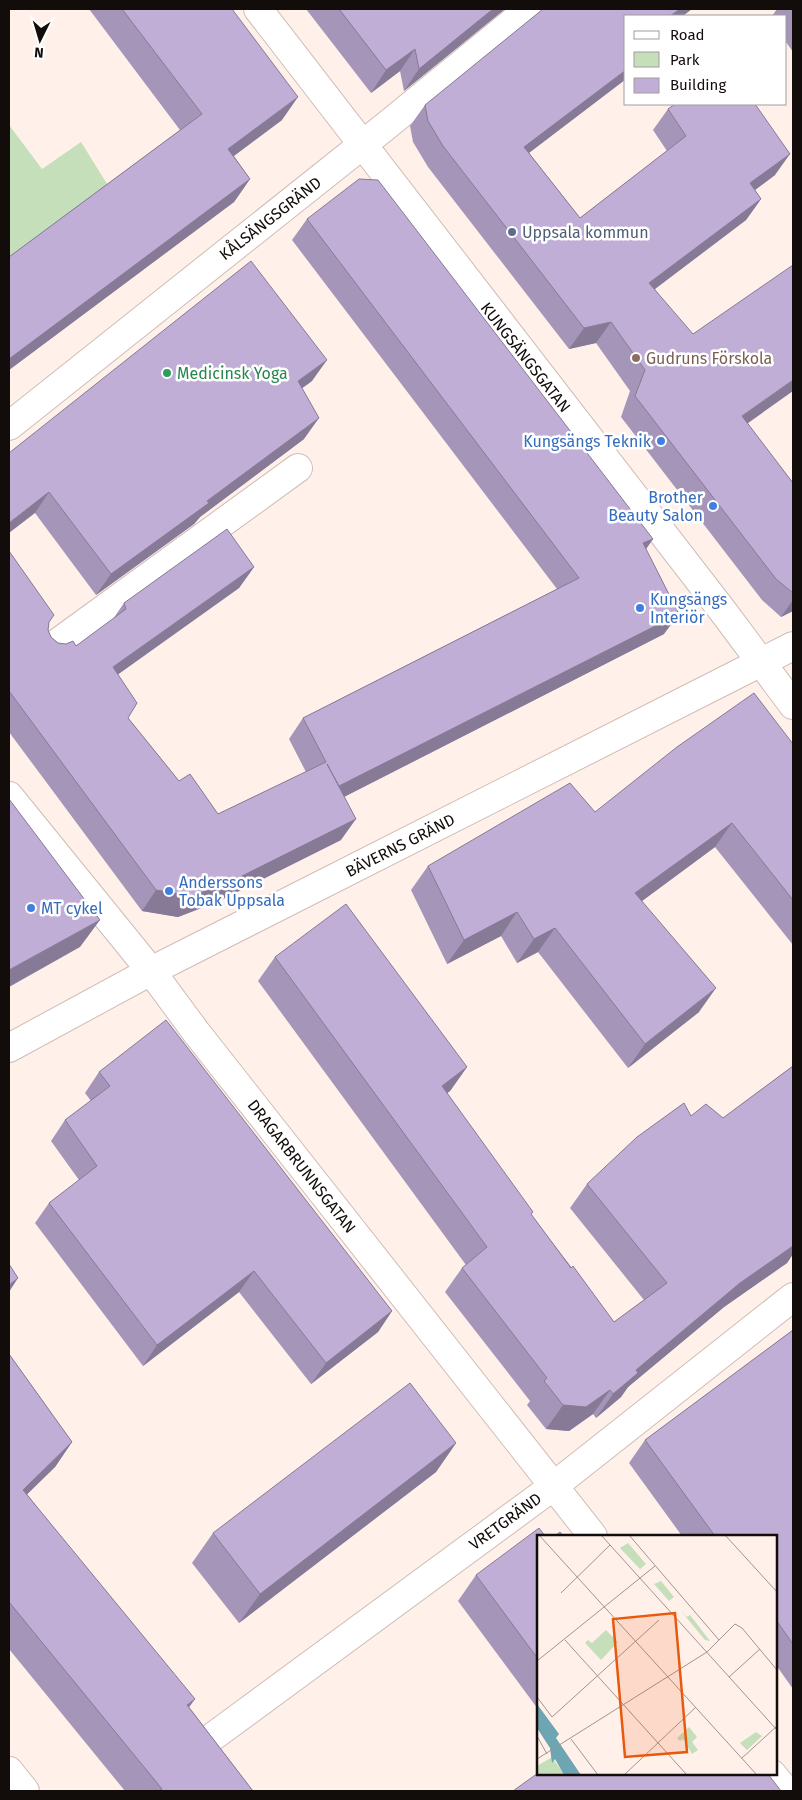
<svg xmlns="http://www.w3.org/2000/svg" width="802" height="1800" font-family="'Fira Sans',sans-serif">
<rect width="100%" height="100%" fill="#fff0ea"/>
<path fill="#c5dfba" d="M9,125L42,169L81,142L112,192L9,268Z"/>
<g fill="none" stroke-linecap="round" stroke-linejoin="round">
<defs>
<g id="minor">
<path d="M258,9L722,610L793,705"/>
<path d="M9,426L386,126L529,9"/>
<path d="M49,649L298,468"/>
<path d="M9,796L151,971L196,1032L593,1536"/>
<path d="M9,1048L151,971L793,646"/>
<path d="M211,1738L555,1485L793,1297"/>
<path d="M772,1774L786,1791"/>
</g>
<path id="major" d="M9,1771L25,1791"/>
</defs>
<use href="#minor" stroke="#cfbdb6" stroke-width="30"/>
<use href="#major" stroke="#cfbdb6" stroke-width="30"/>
<use href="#minor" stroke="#fff" stroke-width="28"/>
<use href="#major" stroke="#fff" stroke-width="28"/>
</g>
<g fill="#a596b9">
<path d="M89,9H232L282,120L234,156L250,179L234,202L9,370V257L180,130Z"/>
<path d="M306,9H505L404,91L400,71L371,93Z"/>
<path d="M777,9H793V52L786,42V16H772Z"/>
<path d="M626,16V79L529,153L580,218L667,151L653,130L668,109L775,175L755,190L761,199L746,220L655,289L747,423L793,483V611L781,617L762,600L621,417L630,391L596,343L569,349L428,167L413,142L410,126L425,105Z"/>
<path d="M307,219L653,539L646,549L664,634L344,797L341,840L217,902L178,917L142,911L9,732V551L49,623L48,630L51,637L58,643L76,646L113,619L124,603L254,567L239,588L118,674L128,718L179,781L218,814L306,772L289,739L303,718L557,589L292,240Z"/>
<path d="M312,381L302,388L304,439L200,517L194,524L96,595L35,513L9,453Z"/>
<path d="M793,744V945L715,847L642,901L699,1012L628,1068L538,952L517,963L501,936L447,964L411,890L428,866L595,812Z"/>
<path d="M275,957L467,1067L450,1091L447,1093L531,1215L614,1322L644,1300L570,1208L587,1184L691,1116L723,1118L793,1066V1254L787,1263L724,1307L628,1387L621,1397L596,1418L593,1414L569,1431L546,1429L527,1405L530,1401L445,1292L462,1268L466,1265L258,981Z"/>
<path d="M99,1072L392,1311L378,1332L311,1384L239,1292L143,1366L35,1223L49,1203L79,1180L51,1141L65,1120L91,1101L85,1093Z"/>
<path d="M793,1330V1689L776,1665V1536H682L629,1463L645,1440Z"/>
<path d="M9,1354L72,1442L55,1467L27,1494L253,1791H125L9,1649Z"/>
<path d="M456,1443L436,1472L239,1623L192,1563L213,1533Z"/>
<path d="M538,1536V1709L458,1601L476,1575Z"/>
</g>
<g fill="#867a96">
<path d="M493,9H505L404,91L419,69Z"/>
<path d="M680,9H692L683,16H670Z"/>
<path d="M415,49L400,71L371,93L386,70Z"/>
<path d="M626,70V79L509,168L524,147Z"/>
<path d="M298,97L282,120L212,172L228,149Z"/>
<path d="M790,154L775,175L736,204L750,183Z"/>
<path d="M250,179L234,202L9,370V359Z"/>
<path d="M761,199L746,220L635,304L649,283Z"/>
<path d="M611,322L596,343L569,349L584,328Z"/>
<path d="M327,360L312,381L283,402L298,381Z"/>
<path d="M793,380V391L727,438L742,416Z"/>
<path d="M319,418L304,439L200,517L194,524L96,595L111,574L207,501Z"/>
<path d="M49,492L35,513L9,533V523Z"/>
<path d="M653,539L638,560L643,543Z"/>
<path d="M254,567L239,588L99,688L113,667Z"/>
<path d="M793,600V611L781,617Z"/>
<path d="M679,614L664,634L324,807L339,786Z"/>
<path d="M356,819L341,840L217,902L178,917L142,911L156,890Z"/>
<path d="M732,823L715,847L619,918L635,893Z"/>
<path d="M517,912L501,936L447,964L464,940Z"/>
<path d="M100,920L80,947L9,987V970Z"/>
<path d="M555,928L538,952L517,963L534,939Z"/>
<path d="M716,988L699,1012L628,1068L645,1044Z"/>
<path d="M467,1067L450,1091L425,1110L442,1086Z"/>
<path d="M793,1246V1254L787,1263L724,1307L628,1387L621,1397L596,1418L613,1394L636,1370L740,1283Z"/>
<path d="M254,1271L239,1292L143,1366L157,1345Z"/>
<path d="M18,1278L9,1292V1285Z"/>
<path d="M392,1311L378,1332L311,1384L326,1363Z"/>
<path d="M610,1390L593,1414L569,1431L546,1429L563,1405Z"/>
<path d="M72,1442L55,1467L9,1512L23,1490Z"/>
<path d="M456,1443L436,1472L239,1623L260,1594Z"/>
<path d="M195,1699L177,1724L187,1705Z"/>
</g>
<g fill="#c0aed7" stroke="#867a96">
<path d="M122,9H232L298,97L228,149L250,179L9,359V257L202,114Z"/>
<path d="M339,9H493L419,69L415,49L386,70Z"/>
<path d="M543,9H680L670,16H626V70L524,147L580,218L686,136L668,109L675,104H755L790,154L750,183L761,199L649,283L693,334L793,265V380L742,416L793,483V593L776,579L635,396L645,370L611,322L584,328L443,146L428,121L425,105Z"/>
<path d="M359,179L378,180L653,539L643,543L679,614L339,786L327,764L356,819L232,881L192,896L156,890L9,691V551L54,615L49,622L48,630L51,637L58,643L66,644L73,641L76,646L126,609L124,603L227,529L254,567L113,667L137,703L128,718L179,781L190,774L218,814L326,762L303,718L579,578L307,219Z"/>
<path d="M251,261L327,360L298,381L319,418L207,501L209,503L111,574L49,492L9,523V453Z"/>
<path d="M754,693L793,744V900L732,823L635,893L716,988L645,1044L555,928L534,939L517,912L464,940L428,866L570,783L595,812L677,747Z"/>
<path d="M9,799L100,920L9,970Z"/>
<path d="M346,904L467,1067L442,1086L533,1212L531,1214L571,1268L573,1266L614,1322L667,1283L587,1184L637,1137L684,1103L691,1116L706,1104L723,1118L793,1066V1246L740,1283L636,1370L638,1373L613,1394L610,1390L586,1407L563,1405L544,1381L547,1378L462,1268L487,1247L275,957Z"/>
<path d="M166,1020L392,1311L326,1363L254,1271L157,1345L49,1203L97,1166L65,1120L110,1086L99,1072Z"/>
<path d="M9,1264L18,1278L9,1285Z"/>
<path d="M793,1330V1644L776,1620V1536H715L645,1440Z"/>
<path d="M9,1354L72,1442L23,1490L195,1699L187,1705L253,1791H159L162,1789L9,1602Z"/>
<path d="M410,1383L456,1443L260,1594L213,1533Z"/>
<path d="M539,1528L545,1536H538V1659L476,1575Z"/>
<path d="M560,1532L563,1536H555Z"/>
<path d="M538,1773V1774H768L781,1791H513Z"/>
</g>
<circle fill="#5c6f8a" stroke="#fff" stroke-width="2" cx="512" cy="232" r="5"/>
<circle fill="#8d6e63" stroke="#fff" stroke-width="2" cx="636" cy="358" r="5"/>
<circle fill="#2e9e5b" stroke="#fff" stroke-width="2" cx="167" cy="373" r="5"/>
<g fill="#3f7fe0" stroke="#fff" stroke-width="2">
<circle cx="661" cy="441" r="5"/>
<circle cx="713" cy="506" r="5"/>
<circle cx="640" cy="608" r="5"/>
<circle cx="169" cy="891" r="5"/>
<circle cx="31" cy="908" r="5"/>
</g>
<g text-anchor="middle" stroke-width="5" stroke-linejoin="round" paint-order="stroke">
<g font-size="16" fill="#120c0a" stroke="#fff">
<text transform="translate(270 218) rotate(-38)" y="6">KÅLSÄNGSGRÄND</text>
<text transform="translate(526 357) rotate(52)" y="6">KUNGSÄNGSGATAN</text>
<text transform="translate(400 845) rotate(-27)" y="6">BÄVERNS GRÄND</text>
<text transform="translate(302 1166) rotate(52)" y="6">DRAGARBRUNNSGATAN</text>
<text transform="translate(505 1521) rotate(-36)" y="6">VRETGRÄND</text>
</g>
<g font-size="16" fill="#4e5e75" stroke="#fff" text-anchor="start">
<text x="522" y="238">Uppsala kommun</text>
</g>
<g font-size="16" fill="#785e54" stroke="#fff" text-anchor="start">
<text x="646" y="364">Gudruns Förskola</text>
</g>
<g font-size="16" fill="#27864d" stroke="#fff" text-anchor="start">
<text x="177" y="379">Medicinsk Yoga</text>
</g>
<g font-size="16" fill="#366cbe" stroke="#fff" text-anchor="start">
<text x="651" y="447" text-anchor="end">Kungsängs Teknik</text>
<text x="703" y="503" text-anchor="end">Brother<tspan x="703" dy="18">Beauty Salon</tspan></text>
<text x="650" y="605">Kungsängs<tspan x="650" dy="18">Interiör</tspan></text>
<text x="179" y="888">Anderssons<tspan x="179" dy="18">Tobak Uppsala</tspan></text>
<text x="41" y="914">MT cykel</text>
</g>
</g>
<g transform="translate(537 1535)">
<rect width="240" height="240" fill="#fff0ea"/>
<path d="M91,8L109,29L103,34L83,13ZM124,46L137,62L132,66L117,49ZM144,76L150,82L153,80L173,106L168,105ZM69,95L81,107L64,125L48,108L51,105L55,108ZM152,192L160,202L155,207L161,215L155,219L146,204L143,206L140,203ZM219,197L225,201L210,215L203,208ZM15,222L27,240H0V231Z" fill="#c5dfba"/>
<path d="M0,169L22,199L19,203L44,240H27L18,224L15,228L13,213L0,193Z" fill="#6ea5b2"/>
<path fill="none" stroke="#a09590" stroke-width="1" d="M2,0L220,240M64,0L240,195M92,0L182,105M188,0L240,57M24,58L73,10M28,105L150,240M0,126L118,31M192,142L223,114M0,162L15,182L122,85M0,201L10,219M34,204L61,240M205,223L240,191M0,224L170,117L198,89L205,93L240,135M87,240L159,172"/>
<path fill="#e8590c" fill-opacity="0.15" stroke="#e8590c" stroke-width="2.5" d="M138,78L150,217L88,222L76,84Z"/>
<rect width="240" height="240" fill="none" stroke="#120c0a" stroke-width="2.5"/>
</g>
<rect width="802" height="1800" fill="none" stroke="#120c0a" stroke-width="20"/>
<rect x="624" y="15" width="162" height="90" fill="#ffffff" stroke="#a09e9d"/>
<rect x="634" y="31" width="25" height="8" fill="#ffffff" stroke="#a09e9d"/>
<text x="670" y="40" font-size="15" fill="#120c0a">Road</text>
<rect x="634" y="52" width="25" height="15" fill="#c5dfba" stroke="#a09e9d"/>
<text x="670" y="65" font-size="15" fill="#120c0a">Park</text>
<rect x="634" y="78" width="25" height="15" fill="#c0aed7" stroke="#a09e9d"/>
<text x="670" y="90" font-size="15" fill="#120c0a">Building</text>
<g transform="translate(40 40) rotate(185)" stroke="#ffffff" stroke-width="4" paint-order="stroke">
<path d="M0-4L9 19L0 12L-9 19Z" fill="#120c0a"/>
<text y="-8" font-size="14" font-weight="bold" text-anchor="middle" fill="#120c0a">N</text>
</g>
</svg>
